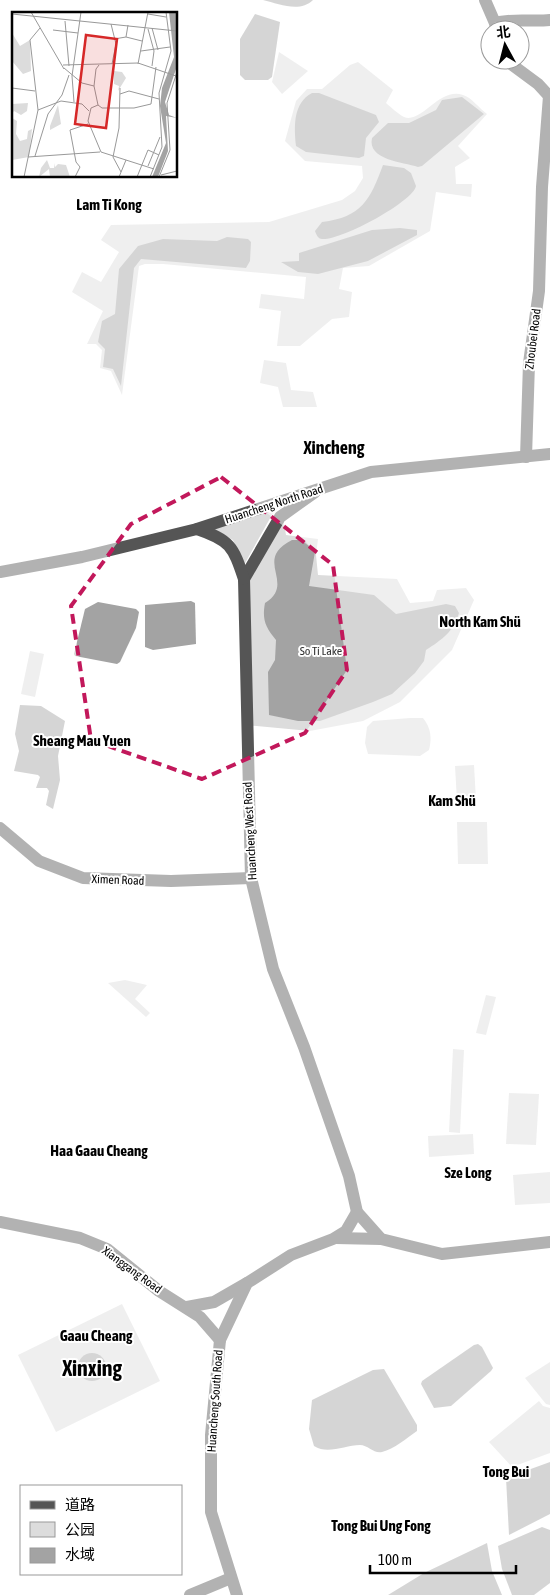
<svg xmlns="http://www.w3.org/2000/svg" width="550" height="1595" font-family="'Asap Condensed','Noto Sans SC',sans-serif">
<rect width="100%" height="100%" fill="#fff"/>
<g fill="#dcdcdc">
<path d="M279,52L308,71L282,94L272,82Z"/>
<path d="M358,62L393,90L386,103C391,107 398,114 404,117C422,124 439,87 463,95C471,97 480,109 487,114L458,146L470,158L455,167L456,184H472L471,197L436,192L430,231L369,266L343,268L339,289L352,292L349,317L332,319L300,346H277L281,311L259,308L261,294L304,299L306,277L163,264H145L139,266L122,395L111,371L100,368L102,350L96,344H87L103,311L72,292L82,272L101,282L119,252L101,240L111,225L269,222L342,200L355,191L363,178L362,166L305,161L285,141L296,101L307,89H322L350,65Z"/>
<path d="M264,360L286,363L291,390L313,392L317,407H283L278,387L260,383Z"/>
<path d="M278,504L244,565L233,540L212,528Z"/>
<path d="M283,518L286,535L318,539L316,555L318,575L397,579L410,603L433,601L437,590L466,588L474,600L452,650L400,702L363,721L310,731L246,725L244,579Z"/>
<path d="M30,651L44,654L35,697L21,694Z"/>
<path d="M410,718H423C431,728 432,738 429,750L420,756L368,754L365,743L367,727L373,721Z"/>
<path d="M474,765L476,800L457,801L455,766Z"/>
<path d="M457,822H487L488,864H458Z"/>
<path d="M125,980L147,985L135,999L150,1013L146,1017L108,983Z"/>
<path d="M486,995L496,997L486,1035L476,1033Z"/>
<path d="M453,1049L464,1050L460,1133L449,1132Z"/>
<path d="M509,1093L539,1094L536,1145L506,1144Z"/>
<path d="M473,1134L474,1154L429,1157L428,1136Z"/>
<path d="M550,1172V1203L515,1205L513,1175Z"/>
<path d="M122,1304L160,1381L56,1432L18,1355Z"/>
<path d="M550,1362V1405L546,1404L525,1378Z"/>
<path d="M539,1401L543,1406L550,1408V1453L512,1467L489,1442Z"/>
</g>
<g fill="#a3a3a3">
<path d="M263,0H313C300,13 279,4 263,0Z"/>
<path d="M255,14L280,22L272,77L268,80H245L240,75V39Z"/>
<path d="M312,93H319L376,115L379,122L366,138L364,156L359,158L306,152L296,146C294,126 293,103 312,93Z"/>
<path d="M462,97L484,114L422,166L418,167C403,162 367,160 372,138L388,123H409L436,110L442,100Z"/>
<path d="M383,165L404,168L411,173L416,186C413,202 340,241 322,239C318,239 316,234 315,231L322,222C362,217 370,200 383,165Z"/>
<path d="M400,228L417,230V235L368,261L318,274L298,272L281,262L299,261V253L372,230Z"/>
<path d="M227,237L248,239L251,242L250,261L246,268L141,259L134,268L121,386L113,369L103,367L105,349L98,342L102,321L115,314L119,269L138,246L163,239L217,241Z"/>
<path d="M292,540H304L315,552L309,586L374,595L396,614L446,604L455,606L459,613C453,632 443,639 426,650L424,661L415,673L392,694L373,702L320,721H298L269,715L268,672L275,660L276,640C265,627 262,619 265,603C297,583 252,560 292,540Z"/>
<path d="M191,601L195,603L196,644L153,650L145,647V605Z"/>
<path d="M98,602L136,609L139,612L136,628L120,662L117,664L75,656L74,654L85,609Z"/>
<path d="M20,705L41,706L65,721L58,756L60,780L53,809L46,805L49,791L47,788H36L40,777L38,775L14,771L19,751L15,734Z"/>
<path d="M478,1344L482,1347L493,1368L491,1371L451,1406L434,1408L421,1384L422,1381L474,1345Z"/>
<circle cx="92" cy="1367" r="14"/>
<path d="M384,1369L417,1425V1431C407,1438 394,1449 382,1452C374,1454 368,1445 360,1445C345,1445 328,1455 314,1446L309,1429L312,1400L373,1370Z"/>
<path d="M550,1462V1514L509,1535L506,1478Z"/>
<path d="M542,1527L550,1530V1583L534,1595H512L502,1569L498,1546Z"/>
<path d="M487,1543L492,1571L502,1595H388L424,1573Z"/>
</g>
<g fill="none" stroke-linecap="round" stroke-linejoin="round">
<g stroke="#555" stroke-width="12">
<path d="M485,0L498,30"/>
<path d="M495,23C513,18 531,22 550,20"/>
<path d="M509,60L511,64L538,84L549,96L542,187L539,291L529,363L526,457"/>
<path d="M315,492L280,517L244,579L251,878L273,969L304,1047L349,1176L357,1212L381,1239L442,1254L550,1242"/>
<path d="M197,529C230,540 233,546 244,579"/>
<path d="M0,572L82,557L197,529L371,472L550,454"/>
<path d="M0,828L39,861L83,878L171,881L251,878"/>
<path d="M0,1222L80,1238L107,1249L159,1291L200,1317L220,1340"/>
<path d="M336,1238L381,1239"/>
<path d="M187,1307L214,1302L247,1283"/>
<path d="M190,1595L231,1578"/>
<path d="M237,1595L211,1512V1435L220,1340L247,1283L291,1255L333,1239L346,1231L357,1212"/>
</g>
</g>
<path d="M0 0H550V1595H0ZM221,477L333,565L347,670L305,733L202,779L91,740L71,606L131,524Z" fill="#fff" fill-opacity=".55" fill-rule="evenodd"/>
<path fill="none" stroke="#c2185b" stroke-width="4" stroke-dasharray="10 6" stroke-linejoin="round" d="M221,477L333,565L347,670L305,733L202,779L91,740L71,606L131,524Z"/>
<g text-anchor="middle" stroke-width="4" stroke-linejoin="round" paint-order="stroke">
<g font-size="12" fill="#000" stroke="#fff">
<text transform="translate(533 339) rotate(-83)" y="4">Zhoubei Road</text>
<text transform="translate(274 504) rotate(-18)" y="4">Huancheng North Road</text>
<text transform="translate(250 831) rotate(-93)" y="4">Huancheng West Road</text>
<text transform="translate(118 880) rotate(2)" y="4">Ximen Road</text>
<text transform="translate(132 1270) rotate(36)" y="4">Xianggang Road</text>
<text transform="translate(215 1401) rotate(-86)" y="4">Huancheng South Road</text>
</g>
<g font-size="12" fill="#333" stroke="#fff">
<text x="321" y="655">So Ti Lake</text>
</g>
<g font-size="15" font-weight="bold" fill="#000" stroke="#fff">
<text x="109" y="210">Lam Ti Kong</text>
<text x="480" y="627">North Kam Shü</text>
<text x="82" y="746">Sheang Mau Yuen</text>
<text x="452" y="806">Kam Shü</text>
<text x="99" y="1156">Haa Gaau Cheang</text>
<text x="468" y="1178">Sze Long</text>
<text x="96" y="1341">Gaau Cheang</text>
<text x="506" y="1477">Tong Bui</text>
<text x="381" y="1531">Tong Bui Ung Fong</text>
</g>
<g font-size="18" font-weight="bold" fill="#000" stroke="#fff">
<text x="334" y="454">Xincheng</text>
</g>
<g font-size="22" font-weight="bold" fill="#000" stroke="#fff">
<text x="92" y="1376">Xinxing</text>
</g>
</g>
<g transform="translate(12 12)">
<rect width="165" height="165" fill="#fff"/>
<path d="M0,21L8,34L18,28L19,59L11,62L0,49ZM102,59L110,60L114,66L106,79L107,74L102,72ZM16,91L15,99L9,103L2,99L0,102V92ZM46,93L49,112L38,118V114ZM0,106L5,109L4,122L8,129L15,127L16,119L20,117L17,145L0,148ZM35,148L38,156H42L43,151V155L46,152L54,153L58,165H38L37,157L27,165L29,156Z" fill="#dcdcdc"/>
<path d="M157,0H165V54L153,90L157,103L165,106L154,104L156,139L146,165H140L154,131L148,94L150,76L162,45Z" fill="#a3a3a3"/>
<path fill="none" stroke="#999" stroke-width="1" d="M19,0L52,57M0,2L165,19M136,2L154,5M53,9L57,54M99,12L104,32L100,52M140,16L146,38M136,17L142,39L140,54M41,18L66,21M114,25L130,29M102,27L114,25L116,13M129,39L158,35M126,52L136,0M51,53L126,51L164,64M52,56L70,71L82,74M0,76L23,79M108,82L117,79L147,87M62,90L60,64L69,0M86,93L79,96L76,109L89,140L142,157M86,93L90,96H122L139,92L144,55M86,93L82,74L84,57L87,53M26,98L49,89L70,92L77,99M23,144L36,102L50,83L57,63M16,145L88,140M101,145L107,116L108,76M101,145L109,160M136,154L148,125M149,163L165,159M12,165L26,98L18,28L28,16M63,165L68,155L64,150L58,118L76,112M107,165L114,148M125,165L136,138L147,143M138,165L150,135L147,81L159,39L154,0M147,165L158,138L155,91L165,60"/>
<path fill="#d62828" fill-opacity="0.15" stroke="#d62828" stroke-width="2.5" d="M74,23L105,27L94,116L63,112Z"/>
<rect width="165" height="165" fill="none" stroke="#000" stroke-width="2.5"/>
</g>
<rect x="20" y="1485" width="162" height="90" fill="#ffffff" stroke="#999999"/>
<rect x="30" y="1501" width="25" height="8" fill="#555555" stroke="#999999"/>
<text x="65" y="1510" font-size="15" fill="#000000">道路</text>
<rect x="30" y="1522" width="25" height="15" fill="#dcdcdc" stroke="#999999"/>
<text x="65" y="1535" font-size="15" fill="#000000">公园</text>
<rect x="30" y="1548" width="25" height="15" fill="#a3a3a3" stroke="#999999"/>
<text x="65" y="1560" font-size="15" fill="#000000">水域</text>
<g transform="translate(505 45) rotate(353)"><circle r="24" fill="#ffffff" stroke="#999999"/>
<path d="M0-4L9 19L0 12L-9 19Z" fill="#000000"/>
<text y="-8" font-size="14" font-weight="bold" text-anchor="middle" fill="#000000">北</text>
</g>
<path d="M370 1565v8h146v-8" fill="none" stroke="#000000" stroke-width="2.5"/>
<text x="378" y="1565" font-size="15" fill="#000000" stroke="#ffffff" stroke-width="4" paint-order="stroke">100 m</text>
</svg>
